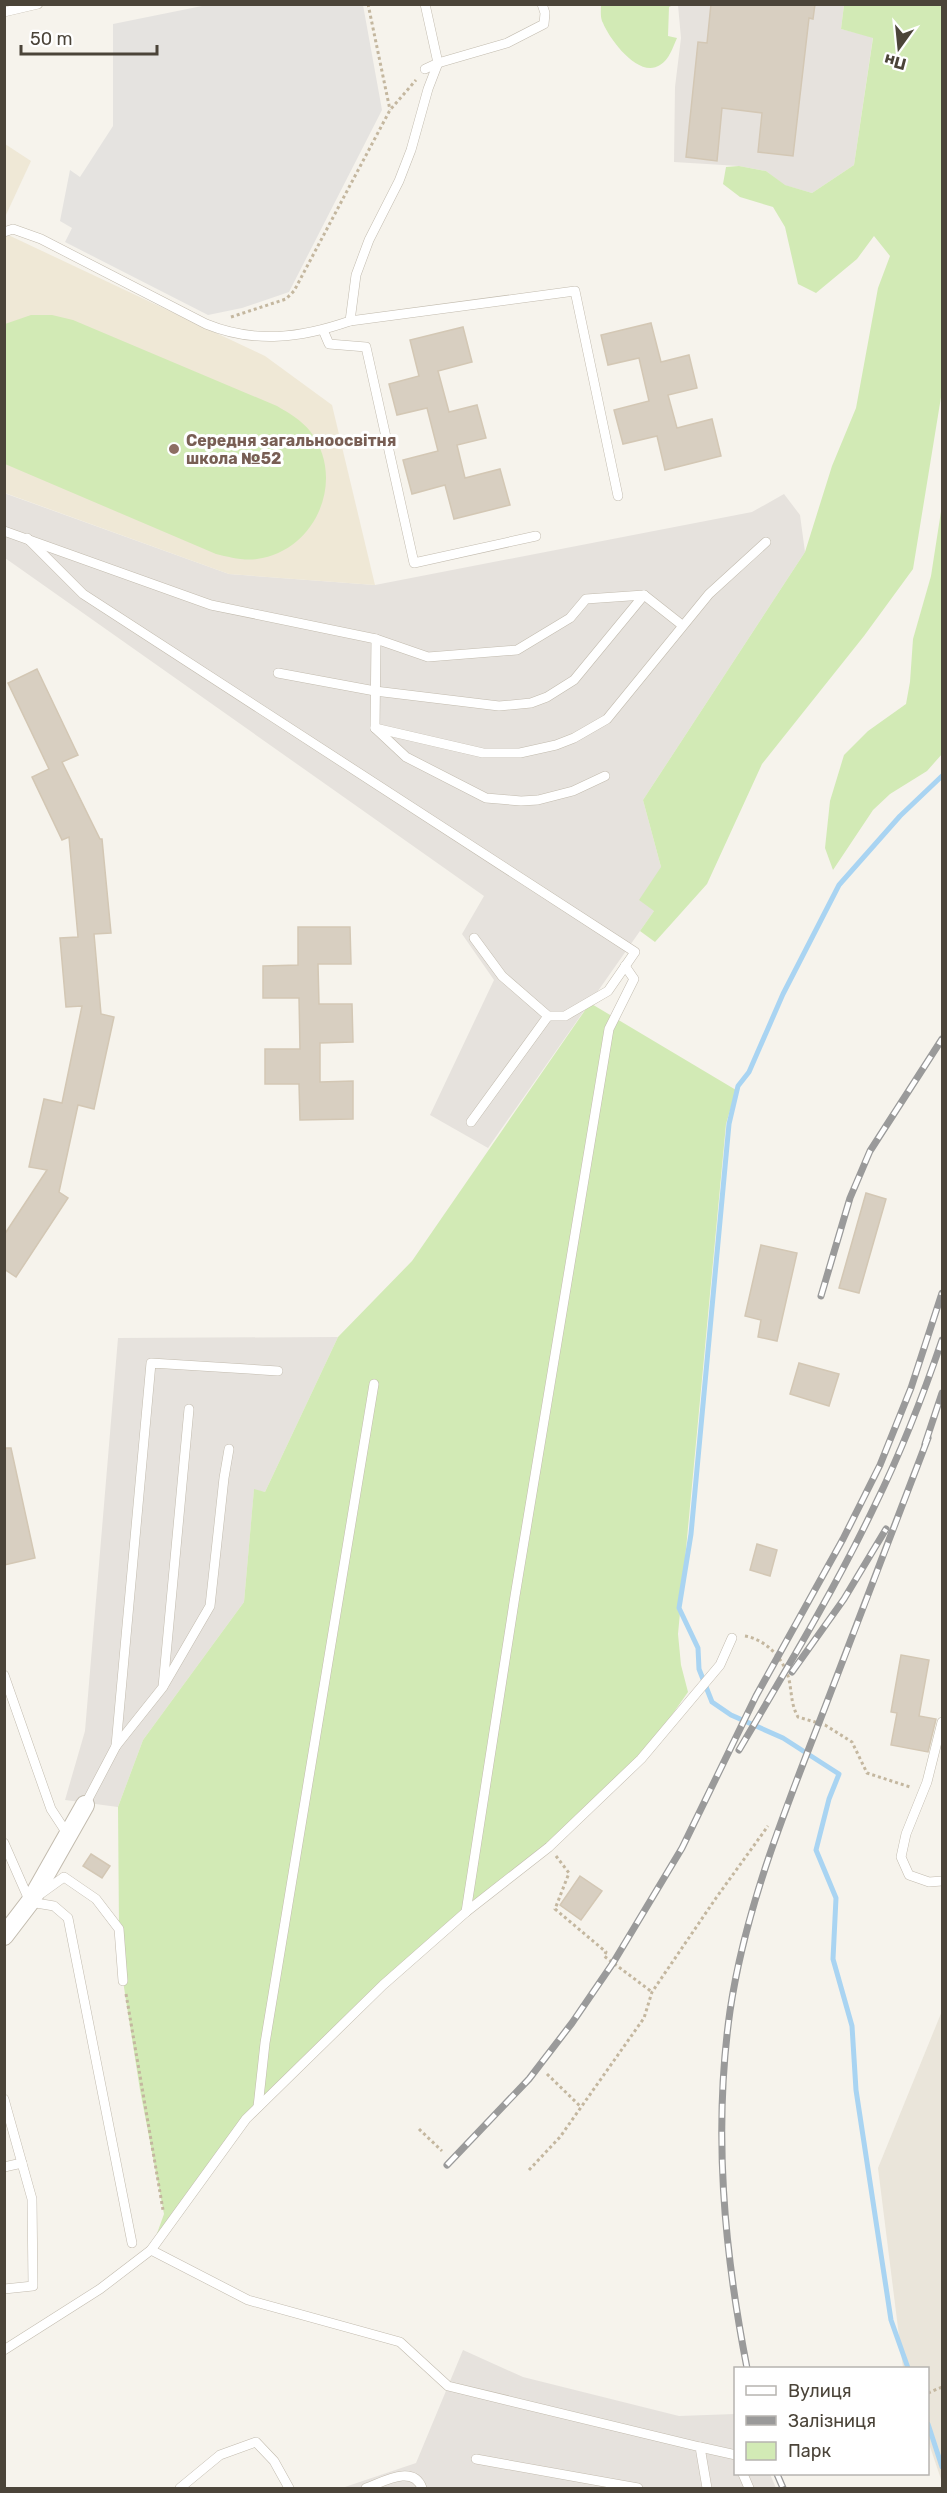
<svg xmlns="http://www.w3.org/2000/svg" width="947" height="2493" font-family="Rubik,sans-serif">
<rect width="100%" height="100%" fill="#f6f3ec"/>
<path fill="#eae5da" d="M942,2011V2482L928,2441V2368H903L878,2168Z"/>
<g fill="#e6e2dd">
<path d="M678,5H844L841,29L873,37L854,165L812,193L784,185L766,171L739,166L674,162L675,87L681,38Z"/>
<path d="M4,493L229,574L375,585L752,512L784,494L800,515L805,552L643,800L661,867L654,911L488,1148L430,1115L494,980L462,934L484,896L5,558Z"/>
<path d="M338,1337L265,1492L254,1490L244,1602L143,1740L118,1807L65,1800L85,1731L118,1338Z"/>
<path d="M463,2350L523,2377L679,2416L735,2414L736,2474H770L776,2488H342L416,2463Z"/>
</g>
<g fill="#efe8d6">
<path d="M5,144L31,161L5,217Z"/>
<path d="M4,233L265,356L332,405L375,585L229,574L5,493Z"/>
</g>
<g fill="#d2eab5">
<path d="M601,5H673L669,7L668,36L677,38C673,47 669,60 660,65C639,79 610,40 603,23C600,18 601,10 601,5Z"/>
<path d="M844,5H942V391L913,569L864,636L762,764L707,884L655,942L640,931L654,911L639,900L661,867L643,800L805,552L832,466L856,408L878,288L890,256L874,236L857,259L816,293L798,284L785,227L773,207L740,197L723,184L726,167L739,166L766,171L785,185L812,193L854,165L873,38L841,29Z"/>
<path d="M31,315H52L73,320L277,406C289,413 301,420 310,431C347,479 316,551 257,559C243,561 229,557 216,554L5,464V324Z"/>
<path d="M942,505V754L927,771L890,794L873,810L833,870L825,848L830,801L844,755L868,731L906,704L910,682L913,639L931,576Z"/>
<path d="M590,1003L736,1090L726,1124L678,1634L681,1665L688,1692L641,1759L549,1847L466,1912L246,2119L151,2250L164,2214L140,2090L123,1981L119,1929L118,1807L143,1740L244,1602L254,1489L265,1492L338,1337L412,1261Z"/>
</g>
<path fill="#e5e3e0" d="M212,4L363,5L382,110L289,292L242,308L208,315L65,242L72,228L60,221L70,170L80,177L113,126V24Z"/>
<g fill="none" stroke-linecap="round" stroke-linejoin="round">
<g stroke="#a9d4f2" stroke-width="5">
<path d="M908,2368L891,2320L856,2090L852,2026L833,1959L836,1898L816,1850L829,1799L839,1774L783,1738L731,1715L712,1702L699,1669L698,1648L679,1608L691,1534L729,1124L738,1086L749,1072L783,994L839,885L900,816L942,776"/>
<path d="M928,2424L942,2467"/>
</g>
</g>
<g fill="#d8cfc1" stroke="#d3c7b4" stroke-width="1.5">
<path d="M711,4H815L813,19L809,18L793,156L758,152L762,113L722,108L717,161L686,157L698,42L707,43Z"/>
<path d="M651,323L661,362L689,355L697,388L668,395L677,428L712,419L721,456L665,470L657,436L623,444L614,410L649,401L639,358L608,365L601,335Z"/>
<path d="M463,327L472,362L438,371L449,412L477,405L486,438L457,445L465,478L500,469L510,505L454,519L445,485L412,494L403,460L438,451L427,408L397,415L389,384L419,376L410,340Z"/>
<path d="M37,669L78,755L62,762L100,839H102L111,933L94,934L101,1014L114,1017L94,1109L78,1105L59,1192L68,1198L16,1277L4,1269V1235L47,1170L29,1167L44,1099L62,1103L82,1006L66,1007L60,938L78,937L69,837L62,840L32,777L49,769L8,683Z"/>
<path d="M298,927H350L351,964H318L319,1004H352L353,1042L320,1043V1082L353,1081V1119L300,1120L299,1084H265V1049H300L299,998H263V966L298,965Z"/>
<path d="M866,1193L886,1199L859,1293L839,1288Z"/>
<path d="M761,1245L797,1253L777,1341L758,1337L761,1320L745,1316Z"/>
<path d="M799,1363L839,1374L829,1406L790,1394Z"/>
<path d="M4,1448H11L35,1558L4,1565Z"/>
<path d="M757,1544L777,1550L770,1576L750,1570Z"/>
<path d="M901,1655L929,1660L919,1716L936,1719L928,1752L891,1745L897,1713L891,1712Z"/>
<path d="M91,1854L110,1866L102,1878L83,1866Z"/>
<path d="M580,1876L602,1891L581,1920L560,1905Z"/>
</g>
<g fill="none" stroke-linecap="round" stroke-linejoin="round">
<defs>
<g id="service">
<path d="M4,12L38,4"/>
<path d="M425,69L438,63L507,43L544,24L545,13L542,4"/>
<path d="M4,232L13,229L41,239L206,324C255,344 301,338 350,321L575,291L618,496"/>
<path d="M350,321L356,275L369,240L399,181L411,150L428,89L438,63L425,4"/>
<path d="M323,330L329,344L366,347L414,563L536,536"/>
<path d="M4,531L211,605L376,639L428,657L517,650L570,618L586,599L644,595L682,625"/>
<path d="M27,538L83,594L635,952L608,991L565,1016H548L502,976L474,938"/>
<path d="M376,639L375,728L406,757L486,798L521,801L538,800L573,791L605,776"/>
<path d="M278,673L375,691L499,706L531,703L547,697L574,680L644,595"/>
<path d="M375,728L483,753H520L556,745L574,738L607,719L709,594L766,542"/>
<path d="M471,1122L548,1016"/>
<path d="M4,1675L51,1809L68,1835"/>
<path d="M164,1685L210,1606L224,1478L229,1449"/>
<path d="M942,1722L927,1782L906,1834L901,1857L909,1875L929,1882L942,1881"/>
<path d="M116,1746L163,1687L189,1409"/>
<path d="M85,1805L116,1746L151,1363L278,1371"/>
<path d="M4,1843L30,1902"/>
<path d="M39,1895L64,1877L96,1899L119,1929L123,1981"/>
<path d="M30,1902L54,1906L68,1918L132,2243"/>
<path d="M466,1912L515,1596L609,1029L634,979L625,966"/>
<path d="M4,2099L32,2199L33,2286L4,2289"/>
<path d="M258,2107L265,2043L374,1384"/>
<path d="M4,2167L22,2163"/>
<path d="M151,2250L248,2300L400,2342L448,2386L700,2447L707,2488"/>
<path d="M4,2350L100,2289L151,2250L246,2119L383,1985L466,1912L549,1847L641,1759L720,1665L732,1638"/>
<path d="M700,2447L736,2455"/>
<path d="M476,2459L638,2488"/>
<path d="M743,2474L749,2488"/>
<path d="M180,2488L220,2455L256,2442L274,2461L289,2488"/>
<path d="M366,2488C383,2482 413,2464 422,2488"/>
</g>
<path id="minor" d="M4,1936L30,1902L85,1805"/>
</defs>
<use href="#service" stroke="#c2bbae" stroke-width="10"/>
<use href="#minor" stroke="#c2bbae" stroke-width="20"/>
<g stroke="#c4b79f" stroke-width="3" stroke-dasharray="3 3" stroke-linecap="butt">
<path d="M368,4L390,110"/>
<path d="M231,317L286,299L294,291L390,110L416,80"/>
<path d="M745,1636C768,1640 787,1662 790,1685C792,1698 792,1706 798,1717L825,1725L852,1742L867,1773L910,1787"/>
<path d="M556,1856L569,1873L555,1909L606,1952L604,1956L652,1992"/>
<path d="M126,1994L163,2210"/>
<path d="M547,2074L580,2106"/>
<path d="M419,2129L442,2151"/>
<path d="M529,2170L560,2137L644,2018L652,1992L716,1898L768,1826"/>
<path d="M928,2393L942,2387"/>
</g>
<use href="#service" stroke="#fff" stroke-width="9"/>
<use href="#minor" stroke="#fff" stroke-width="18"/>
<defs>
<g id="rail">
<path d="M821,1296L850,1198L870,1151L942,1039"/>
<path d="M925,1444L942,1393"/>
<path d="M792,1672L844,1599L886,1529"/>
<path d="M739,1750C786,1670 835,1589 875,1505C901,1452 923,1396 942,1340"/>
<path d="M447,2165L529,2079L572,2023L613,1963L682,1848L756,1696L843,1539L880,1465L911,1388L942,1293"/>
<path d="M747,2368C724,2250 713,2131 730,2011C745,1909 785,1810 822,1715C858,1622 893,1530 928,1438"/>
<path d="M777,2474L783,2488"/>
</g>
</defs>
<use href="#rail" stroke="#9a9a9a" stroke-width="7"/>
<use href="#rail" stroke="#fff" stroke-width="4.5" stroke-dasharray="14" stroke-linecap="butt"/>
</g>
<circle fill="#8d6e63" stroke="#fff" stroke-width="2" cx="174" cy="449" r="6"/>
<g text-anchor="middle" stroke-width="6" stroke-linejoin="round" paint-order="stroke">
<g font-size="16" font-weight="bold" fill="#785e54" stroke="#fff" text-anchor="start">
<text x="186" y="446">Середня загальноосвітня<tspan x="186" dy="18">школа №52</tspan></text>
</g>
</g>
<rect width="947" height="2493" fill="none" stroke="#4b4439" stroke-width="12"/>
<rect x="734" y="2367" width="195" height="108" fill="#ffffff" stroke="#b7b4b0" stroke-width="1.5"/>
<rect x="746" y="2386" width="30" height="9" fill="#ffffff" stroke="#b7b4b0" stroke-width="1.5"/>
<text x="788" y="2397" font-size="18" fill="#4b4439">Вулиця</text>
<rect x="746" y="2416" width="30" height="9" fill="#9a9a9a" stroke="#b7b4b0" stroke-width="1.5"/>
<text x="788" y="2427" font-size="18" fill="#4b4439">Залізниця</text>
<rect x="746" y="2442" width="30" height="18" fill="#d2eab5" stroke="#b7b4b0" stroke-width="1.5"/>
<text x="788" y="2457" font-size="18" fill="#4b4439">Парк</text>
<g transform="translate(899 48) rotate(195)" stroke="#ffffff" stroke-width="4.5" paint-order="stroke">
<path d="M0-4.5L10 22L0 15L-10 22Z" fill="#4b4439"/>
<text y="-9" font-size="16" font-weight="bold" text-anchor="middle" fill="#4b4439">Пн</text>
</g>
<path d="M21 45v9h136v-9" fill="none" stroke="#4b4439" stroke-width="3"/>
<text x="30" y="45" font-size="18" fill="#4b4439" stroke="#ffffff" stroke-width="4.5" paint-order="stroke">50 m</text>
</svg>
